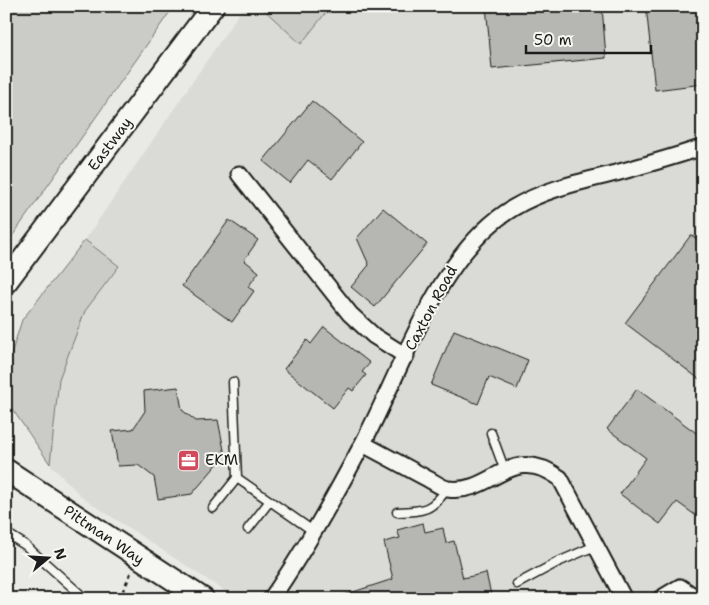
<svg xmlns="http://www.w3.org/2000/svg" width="709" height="605" font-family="'Shantell Sans',sans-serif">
<rect width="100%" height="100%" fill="#e9e9e5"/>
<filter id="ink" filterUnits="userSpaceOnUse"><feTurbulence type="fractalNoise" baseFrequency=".02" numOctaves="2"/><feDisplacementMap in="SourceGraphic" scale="10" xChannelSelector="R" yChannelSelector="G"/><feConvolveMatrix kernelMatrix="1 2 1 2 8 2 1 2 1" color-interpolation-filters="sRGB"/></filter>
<g filter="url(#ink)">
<path fill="#dadad6" d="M244,6H260L301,44L331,6H703V599H237L83,498L50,464L59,379L85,311L119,266L85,240Z"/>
<g fill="#cbcbc7" stroke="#747472">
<path d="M6,6H174L6,245Z"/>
<path d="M260,6H331L301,44Z"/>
<path d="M85,240L119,266L85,311L59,379L50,464L6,400V370L22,320Z"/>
</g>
<g fill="#b6b6b3" stroke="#1c1c1c">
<path d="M486,6H602L606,58L492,69Z"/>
<path d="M646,6H703V84L655,90Z"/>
<path d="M312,101L362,142L332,179L308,160L290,183L263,161Z"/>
<path d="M383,208L427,244L375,307L351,287L369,265L357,238Z"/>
<path d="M229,220L258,240L244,260L259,272L248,287L254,291L232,322L182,286Z"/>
<path d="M691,235L703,243V382L625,323Z"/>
<path d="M324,327L370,363L362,372L366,375L353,391L349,388L333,408L284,369L307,340L311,344Z"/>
<path d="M454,330L528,360L517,389L489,377L478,404L431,385Z"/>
<path d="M178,387L182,410L196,421L218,420L225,455L192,494L158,499L154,477L138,465L118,466L112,431L133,429L145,411L144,391Z"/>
<path d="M637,389L703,438V505L695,515L677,502L660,524L620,494L646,458L607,429Z"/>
<path d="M423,523L425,532L443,528L446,543L454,541L463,578L486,573L492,599H342L341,596L393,579L384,542L400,538L397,530Z"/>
</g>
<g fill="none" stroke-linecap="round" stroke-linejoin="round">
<defs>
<g id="lane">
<path d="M233,382L237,478L313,531"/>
<path d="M491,433L505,471"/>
<path d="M213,508L237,478"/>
<path d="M397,512C424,511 431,511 447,489"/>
<path d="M248,529L269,502"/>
<path d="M6,533L25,545L80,594"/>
<path d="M517,584L558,562L595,546"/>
</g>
<g id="street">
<path d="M239,174L350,314L374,336L406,356"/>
<path d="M363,444C384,455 406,467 428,479C434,482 442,488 448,489C493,495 510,442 560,478L624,599"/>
<path d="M271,599C305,550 335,496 363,443C403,368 438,253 513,208C545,189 580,182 616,173C645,165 674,157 703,147"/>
<path d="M660,599L680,587L698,599"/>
</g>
<g id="secondary">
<path d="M6,282L213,6"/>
<path d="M6,470L203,599"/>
</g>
</defs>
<use href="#lane" stroke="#1c1c1c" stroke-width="11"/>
<use href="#street" stroke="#1c1c1c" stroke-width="19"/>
<use href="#secondary" stroke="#1c1c1c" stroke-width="25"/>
<path stroke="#1c1c1c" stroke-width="3" stroke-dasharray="4 4" stroke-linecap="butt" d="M120,599L131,572"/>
<use href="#lane" stroke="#f6f6f2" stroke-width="8"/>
<use href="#street" stroke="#f6f6f2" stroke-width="15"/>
<use href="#secondary" stroke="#f6f6f2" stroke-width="21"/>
</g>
</g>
<defs>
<symbol id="office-square" viewBox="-11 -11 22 22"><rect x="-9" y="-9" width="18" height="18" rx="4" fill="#d1495b" stroke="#f6f6f2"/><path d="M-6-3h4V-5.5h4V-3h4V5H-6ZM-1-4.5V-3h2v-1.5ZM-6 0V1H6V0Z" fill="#fff"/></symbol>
</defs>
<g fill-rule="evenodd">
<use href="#office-square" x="176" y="448" width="25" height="25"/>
</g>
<g text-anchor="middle" stroke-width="4" stroke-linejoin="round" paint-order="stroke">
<g font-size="15" fill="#1c1c1c" stroke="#f6f6f2">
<text transform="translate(110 144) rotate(-53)" y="5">Eastway</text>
<text transform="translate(431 308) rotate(-62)" y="5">Caxton Road</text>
<text transform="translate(104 535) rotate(34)" y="5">Pittman Way</text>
</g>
<g font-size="15" fill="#1c1c1c" stroke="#f6f6f2" text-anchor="start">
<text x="205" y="465">EKM</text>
</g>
</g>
<rect width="709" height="605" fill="none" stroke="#f6f6f2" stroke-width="25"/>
<rect x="12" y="12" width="684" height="580" fill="none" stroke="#1c1c1c" stroke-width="2" filter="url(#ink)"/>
<g transform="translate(48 558) rotate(72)" stroke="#f6f6f2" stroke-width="4" paint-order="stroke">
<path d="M0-4L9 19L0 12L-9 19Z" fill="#1c1c1c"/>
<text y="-8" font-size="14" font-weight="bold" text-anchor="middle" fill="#1c1c1c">N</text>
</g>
<path d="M526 45v8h125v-8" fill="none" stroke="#1c1c1c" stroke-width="2.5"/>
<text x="534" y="45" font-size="15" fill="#1c1c1c" stroke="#f6f6f2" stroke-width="4" paint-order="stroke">50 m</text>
</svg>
